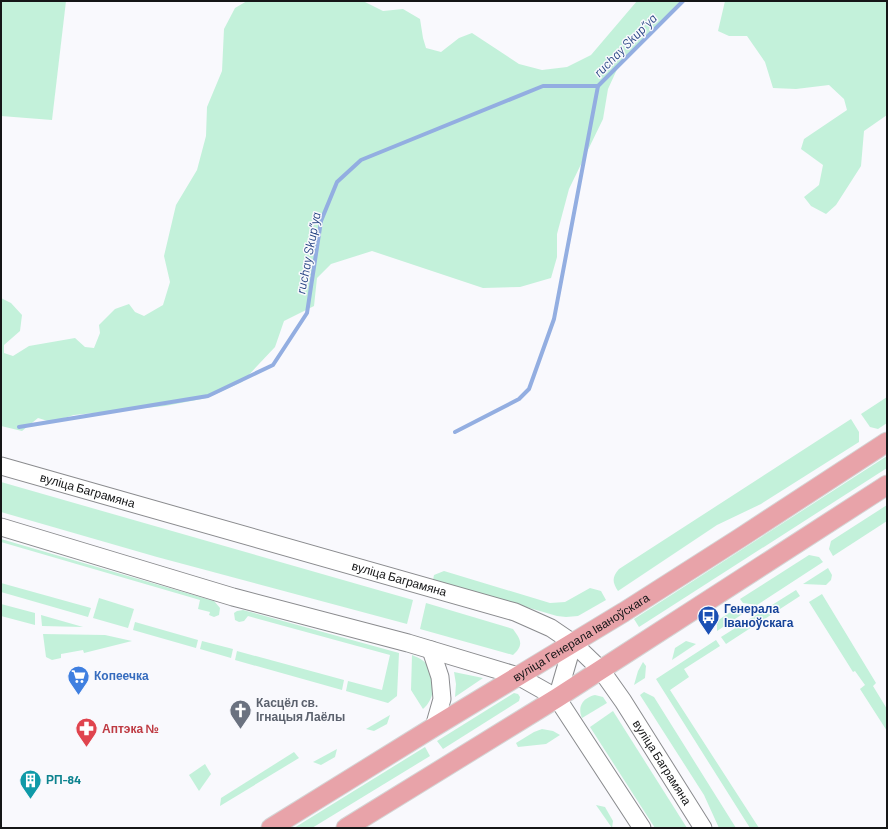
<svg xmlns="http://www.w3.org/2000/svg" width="888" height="829" font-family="Barlow,sans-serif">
<rect width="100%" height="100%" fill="#f9f9fd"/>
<g fill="#c3f1da">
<path d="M1,1H66L52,120L1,116Z"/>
<path d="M247,1H363L383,11L403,9L420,19L423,38L426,48L441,52L459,38L472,33L519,64L542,70L567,67L591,55L637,1H683L667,18L641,41L619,65L608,89L603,119L569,189L557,234V257L551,278L520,287L483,288L372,251L331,264L317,278L314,306L284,321L275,347L242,382L207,398L165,406L74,415L51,422L38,418L22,431L1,426V298L11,303L22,315L20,331L4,345V353L13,356L29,346L75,338L85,347L94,348L100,333L99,325L115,309L129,304L135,312L144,316L163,305L170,282L164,256L176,205L197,170L206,136L207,107L222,71L224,29L235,8Z"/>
<path d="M725,1H887V115L864,131L861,166L836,205L826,214L811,206L804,197L819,185L823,165L801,149L804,139L847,110L844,99L829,85L796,89L773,88L765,62L747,36H729L718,31Z"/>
<path d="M887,397V423L878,429L870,427L861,414Z"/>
<path d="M851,419L859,432V442L761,504L717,525L618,591C612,582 612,577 619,569Z"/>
<path d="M887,456V468L639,627L634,619Z"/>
<path d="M1,482L413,600L407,624L157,557L1,512Z"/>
<path d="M887,505V521L833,556L829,549L831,541Z"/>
<path d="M1,539L214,601L220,608L219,615L214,617L209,615L210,612L198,609L200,600L1,542Z"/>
<path d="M809,555L819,557L823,562L757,605L743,603L740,599Z"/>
<path d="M828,568L832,575L831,580L826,585L803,584Z"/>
<path d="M444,571L550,603L565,602L590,588L601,591L606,600L578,616L566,617L557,616L433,580L434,575Z"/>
<path d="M1,583L91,608L88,617L1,592Z"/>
<path d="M796,590L800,596L726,644L721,637Z"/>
<path d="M822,594L876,683L873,686L887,709V731L860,689L865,685L855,671L853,672L809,602Z"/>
<path d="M99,598L134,609L128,628L93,618Z"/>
<path d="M426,603L513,629C521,640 524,645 513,655L420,629Z"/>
<path d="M1,604L35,613V625L1,616Z"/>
<path d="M735,609L747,611L717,631V621Z"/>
<path d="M243,610L399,653L397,696L388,703L346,691L348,681L382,690L390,655L248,616L244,621L239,622L235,620L234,613L237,611Z"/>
<path d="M41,615L83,627L42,626Z"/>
<path d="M135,622L198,640L196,648L133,630Z"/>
<path d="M43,634L105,635L132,641L84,653L83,650L61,654V658L52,660L46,657Z"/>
<path d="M716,640L720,646L684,669L689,677L670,690L759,828H750L656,679Z"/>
<path d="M202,641L233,649L231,658L200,649Z"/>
<path d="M686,641L696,644L672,660L675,648Z"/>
<path d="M237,651L344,680L342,690L235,660Z"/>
<path d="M412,655C419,658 426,661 429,668C436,681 435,699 423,709L411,690Z"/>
<path d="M643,662L646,666L645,678L634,685L638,671Z"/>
<path d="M454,672L483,678L455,697L456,684Z"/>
<path d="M644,692L654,697L736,828H719L704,795L640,695Z"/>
<path d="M514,693L518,694L520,697L519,701L443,749L437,741Z"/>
<path d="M595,695L603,697L607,703L582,718C577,706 583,698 595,695Z"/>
<path d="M613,711L687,828H655L590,727Z"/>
<path d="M390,715L387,724L374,731L366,729Z"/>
<path d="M542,729L553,731L560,735L546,744L518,747L516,743L534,732Z"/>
<path d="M425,747L430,756L312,828H294Z"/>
<path d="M337,749L335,757L321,765L313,762Z"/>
<path d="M294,752L299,758L220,806L221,798Z"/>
<path d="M205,764L211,774L199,791L189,775Z"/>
<path d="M596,805L605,807L613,821L612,828Z"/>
</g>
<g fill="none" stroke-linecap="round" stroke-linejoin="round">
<g stroke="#93aee1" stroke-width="4">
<path d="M19,427L208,396L273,365L307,313L321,221L337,182L361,160L543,86H598L683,1"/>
<path d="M455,432L519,399L529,389L554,319L598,86"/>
</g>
<defs>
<g id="secondary">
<path id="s1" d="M1,466L515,612L551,628L573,643L601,670L623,701L703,828"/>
<path d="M1,527L233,597L408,643L518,676L557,698L642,828"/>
<path d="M431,650L440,677L442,699L434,727"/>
<path d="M557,698L573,643"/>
</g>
<g id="primary">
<path id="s2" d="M271,828L434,727L624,612L740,538L887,442"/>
<path d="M346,828L557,698L887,485"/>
</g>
</defs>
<use href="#secondary" stroke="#8a8b8e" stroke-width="19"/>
<use href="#primary" stroke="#d5d5d5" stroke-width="21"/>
<use href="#secondary" stroke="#fff" stroke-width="17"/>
<use href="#primary" stroke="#e8a3a9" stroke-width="19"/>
</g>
<defs>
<symbol id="bus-pin" viewBox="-11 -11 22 30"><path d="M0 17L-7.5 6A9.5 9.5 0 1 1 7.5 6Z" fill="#1a4fb4" stroke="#f9f9fd"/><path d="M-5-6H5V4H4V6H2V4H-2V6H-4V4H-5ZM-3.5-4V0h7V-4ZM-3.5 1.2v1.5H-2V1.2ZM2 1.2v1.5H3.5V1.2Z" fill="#fff"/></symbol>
<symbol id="supermarket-pin" viewBox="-11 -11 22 30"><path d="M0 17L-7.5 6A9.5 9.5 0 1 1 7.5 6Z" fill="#3f7fe0" stroke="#f9f9fd"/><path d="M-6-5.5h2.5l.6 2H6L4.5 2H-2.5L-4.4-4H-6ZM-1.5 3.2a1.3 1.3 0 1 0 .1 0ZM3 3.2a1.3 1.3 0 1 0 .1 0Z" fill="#fff"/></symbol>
<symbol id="church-pin" viewBox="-11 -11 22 30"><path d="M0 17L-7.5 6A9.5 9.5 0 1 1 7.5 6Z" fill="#6b7280" stroke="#f9f9fd"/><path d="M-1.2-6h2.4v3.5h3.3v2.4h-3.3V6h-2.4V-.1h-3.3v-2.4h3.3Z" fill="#fff"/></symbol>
<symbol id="pharmacy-pin" viewBox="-11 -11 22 30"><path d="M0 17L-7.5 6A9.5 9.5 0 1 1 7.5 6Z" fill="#e0444e" stroke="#f9f9fd"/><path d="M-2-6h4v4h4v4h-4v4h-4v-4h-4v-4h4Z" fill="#fff"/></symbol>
<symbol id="building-pin" viewBox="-11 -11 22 30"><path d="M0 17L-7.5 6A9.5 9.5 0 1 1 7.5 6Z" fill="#0f9aa8" stroke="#f9f9fd"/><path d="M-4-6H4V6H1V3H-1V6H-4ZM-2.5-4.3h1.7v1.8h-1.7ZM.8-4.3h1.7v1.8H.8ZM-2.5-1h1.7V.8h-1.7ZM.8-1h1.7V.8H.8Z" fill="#fff"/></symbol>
</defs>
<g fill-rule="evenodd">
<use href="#bus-pin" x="696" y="604" width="25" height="34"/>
<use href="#supermarket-pin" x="66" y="664" width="25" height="34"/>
<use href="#church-pin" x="228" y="698" width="25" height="34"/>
<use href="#pharmacy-pin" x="74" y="716" width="25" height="34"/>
<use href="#building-pin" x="18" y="768" width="25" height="34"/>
</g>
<g text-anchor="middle" stroke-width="3" stroke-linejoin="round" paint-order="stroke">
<g font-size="12" fill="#151617" stroke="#f9f9fd">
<text dy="4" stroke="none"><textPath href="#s1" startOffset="90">вуліца Баграмяна</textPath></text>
<text dy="4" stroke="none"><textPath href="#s1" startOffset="414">вуліца Баграмяна</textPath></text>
<text dy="4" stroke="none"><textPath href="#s2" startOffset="364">вуліца Генерала Іваноўскага</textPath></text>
<text dy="4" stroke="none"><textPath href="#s1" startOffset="750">вуліца Баграмяна</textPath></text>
</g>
<g font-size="12" font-weight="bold" fill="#164399" stroke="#f9f9fd" text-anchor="start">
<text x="724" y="613">Генерала<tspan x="724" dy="14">Іваноўскага</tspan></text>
</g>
<g font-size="12" font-weight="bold" fill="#366cbe" stroke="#f9f9fd" text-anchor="start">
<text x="94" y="680">Копеечка</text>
</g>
<g font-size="12" font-weight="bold" fill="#5b616d" stroke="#f9f9fd" text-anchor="start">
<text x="256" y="707">Касцёл св.<tspan x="256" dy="14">Ігнацыя Лаёлы</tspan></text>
</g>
<g font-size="12" font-weight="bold" fill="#be3a42" stroke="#f9f9fd" text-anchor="start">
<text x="102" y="733">Аптэка №</text>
</g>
<g font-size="12" font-weight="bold" fill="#0d838f" stroke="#f9f9fd" text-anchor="start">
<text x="46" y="784">РП-84</text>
</g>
<g font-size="13" font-style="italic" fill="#284684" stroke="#f9f9fd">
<text transform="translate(625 45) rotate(-45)" y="5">ruchay Skup’’ya</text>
<text transform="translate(308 253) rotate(-79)" y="5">ruchay Skup’’ya</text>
</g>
</g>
<rect width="888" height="829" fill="none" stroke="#151617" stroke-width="4"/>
</svg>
